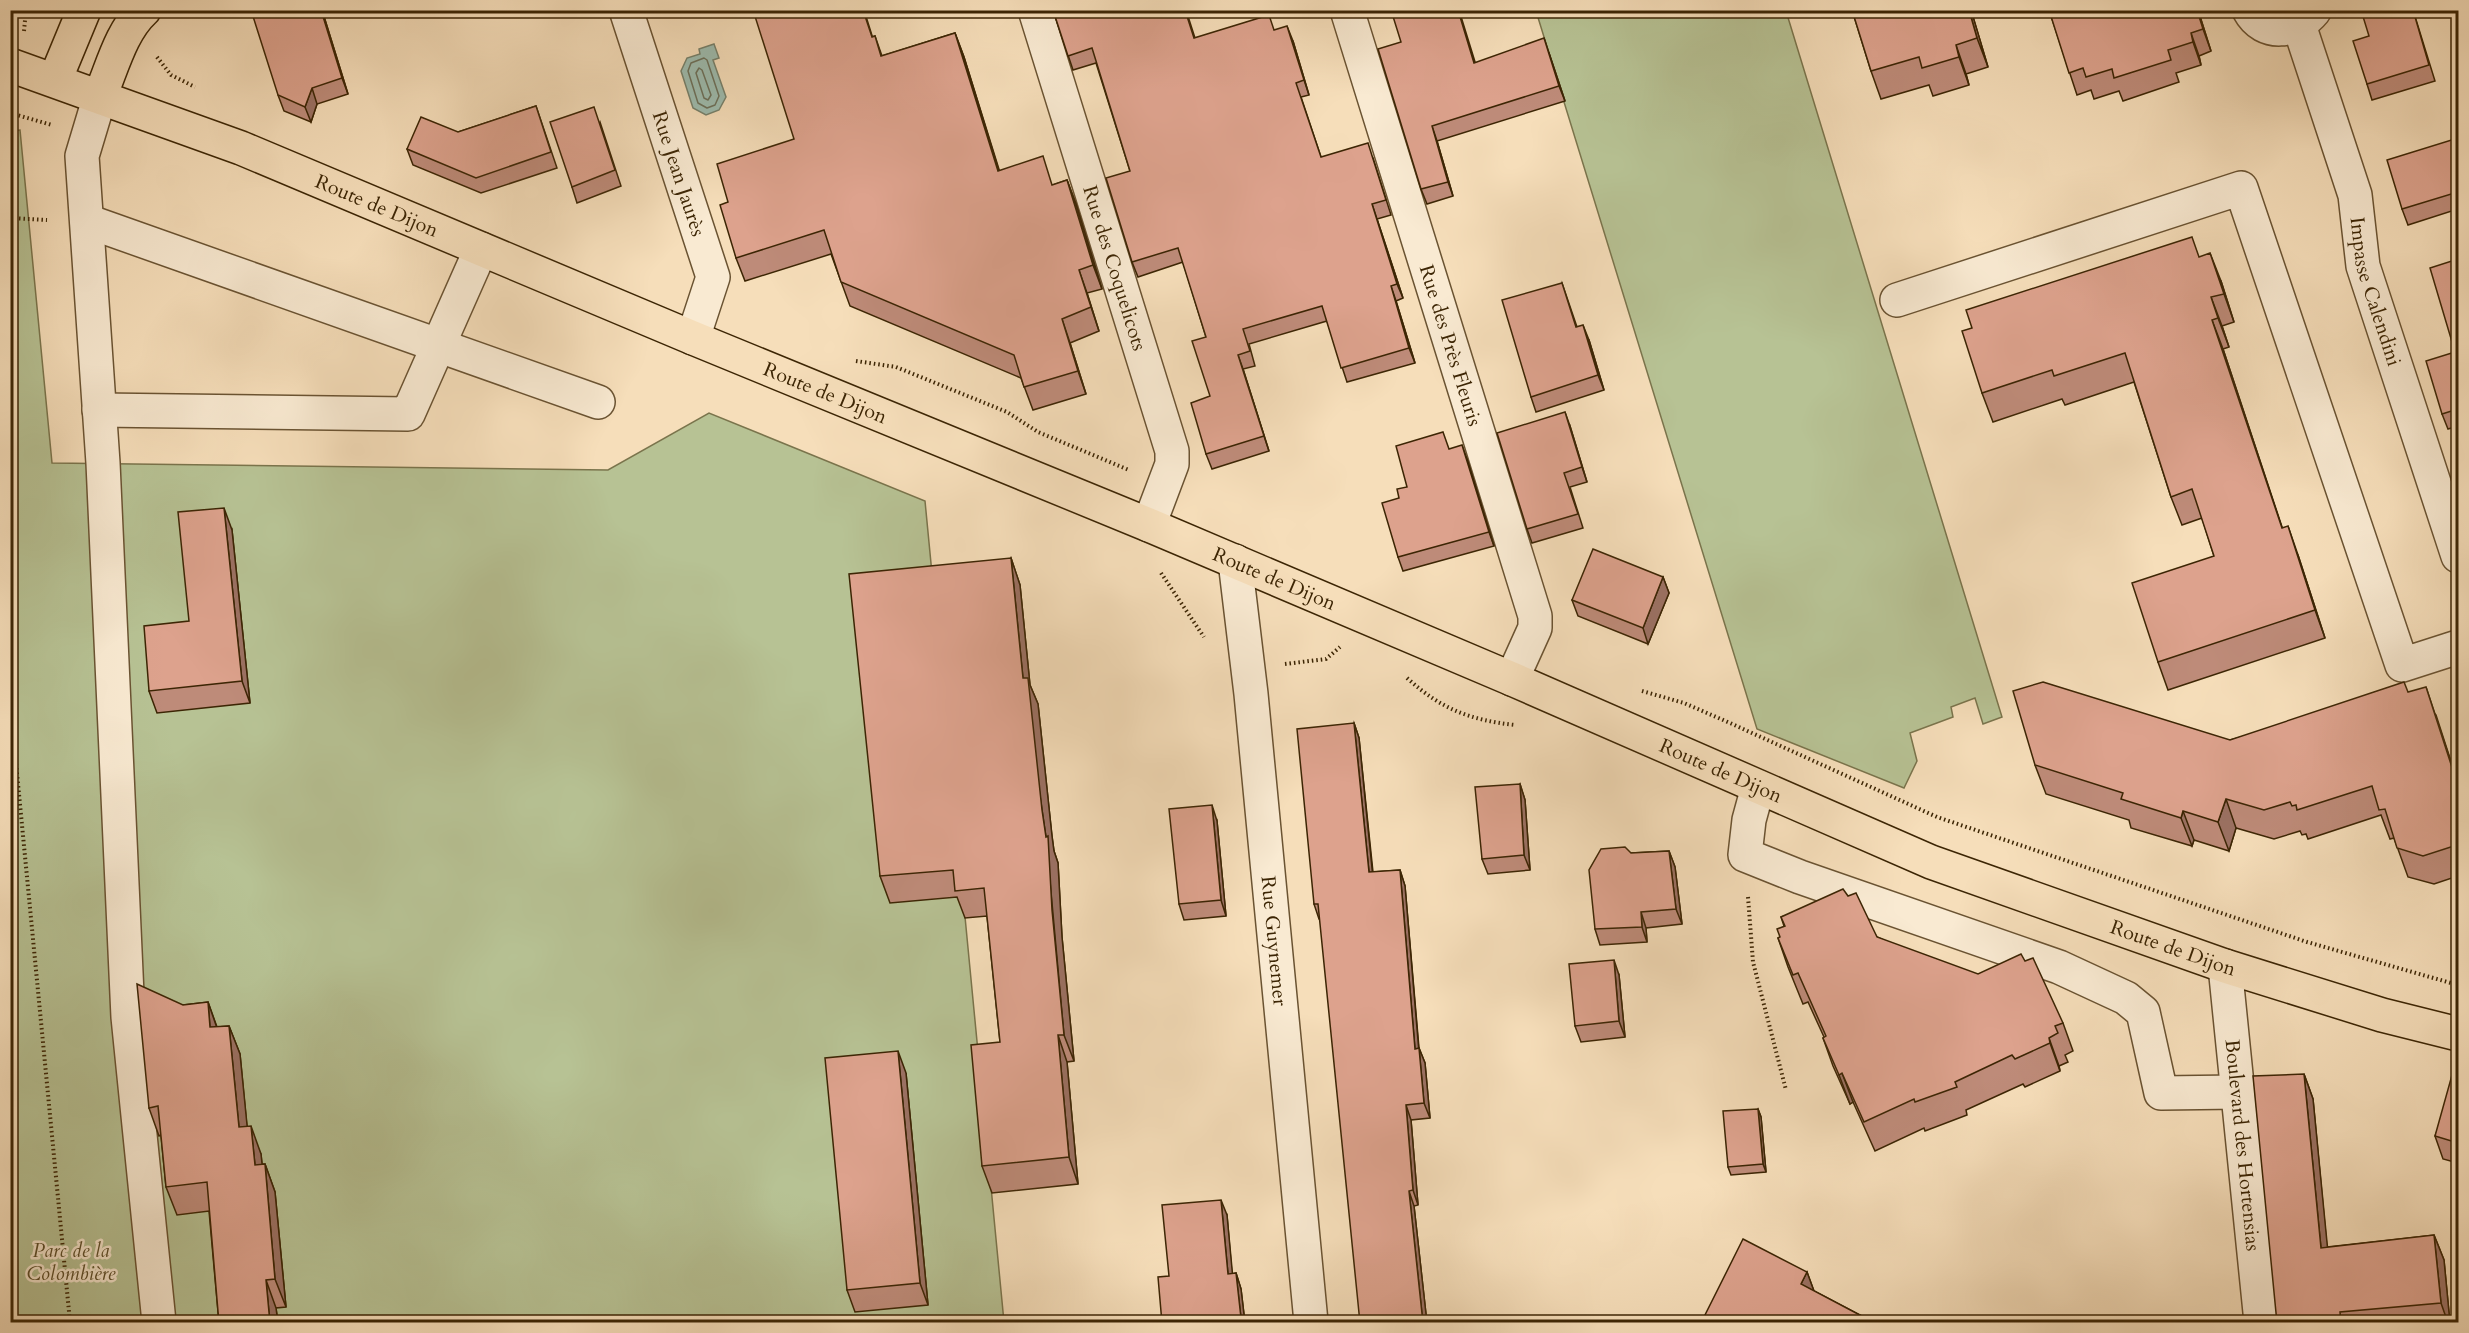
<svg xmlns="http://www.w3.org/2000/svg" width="2469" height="1333" font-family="Cardo,serif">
<rect width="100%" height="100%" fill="#f6deba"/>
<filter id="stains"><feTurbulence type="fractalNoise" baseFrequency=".00333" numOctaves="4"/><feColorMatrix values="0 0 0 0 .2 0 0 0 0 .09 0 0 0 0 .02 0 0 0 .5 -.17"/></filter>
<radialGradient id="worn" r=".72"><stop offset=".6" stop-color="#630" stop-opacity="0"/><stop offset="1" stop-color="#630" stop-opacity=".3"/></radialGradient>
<g fill="#b7c294" stroke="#7a744c" stroke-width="1.5">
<path d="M1536,11H1786L2002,717L1983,724L1975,698L1951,707L1953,717L1910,733L1917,761L1904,788L1757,729Z"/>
<path d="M20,130L52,463L608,470L709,413L925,501L1004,1322H11V131Z"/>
</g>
<path fill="#9dbcaf" stroke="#76806b" stroke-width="1.5" d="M714,44L719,58L713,60L726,97L719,110L706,115L693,108L681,71L687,58L700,54L699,49Z"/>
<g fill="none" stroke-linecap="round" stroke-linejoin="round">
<g stroke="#6c705a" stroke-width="1.5">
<path d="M704,58L707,60L719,96L715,105L707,108L698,103L688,71L691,63Z"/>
<path d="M699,68L702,70L711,95L708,100L704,98L696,73Z"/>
</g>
<defs>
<g id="minor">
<path id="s1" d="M626,10L713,277L693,338"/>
<path id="s2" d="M1035,10L1172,451V464L1149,525"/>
<path id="s3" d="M1347,10L1535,616V628L1512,679"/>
<path d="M2249,10C2264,38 2297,32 2314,11"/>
<path id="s4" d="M2299,25L2355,195L2363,266L2458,556"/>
<path d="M100,96L82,156L103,463L128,1017L159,1322"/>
<path d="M87,221L598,402"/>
<path d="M1897,300L2241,188L2402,665L2458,647"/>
<path d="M99,410L408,414L481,249"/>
<path id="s5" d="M1235,561L1251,694L1311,1322"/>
<path d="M1758,787L1749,820L1745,855L1800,877L2059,967L2126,998L2143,1012L2161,1093L2238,1092"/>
<path id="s6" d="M2225,966L2261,1322"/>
</g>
<g id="major">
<path id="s7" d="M10,65L241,148L693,338L1149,525L1512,679L1931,862L2225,966L2382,1015L2458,1034"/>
<path d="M55,80L84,10"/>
<path d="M100,96C112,68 121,31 144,10"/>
</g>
</defs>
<use href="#minor" stroke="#6a5332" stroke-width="36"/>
<use href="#major" stroke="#3c2504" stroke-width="36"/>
<g stroke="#3c2504" stroke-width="4" stroke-dasharray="1.5 3" stroke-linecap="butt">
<path d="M24,31L26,10"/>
<path d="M157,57L171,75L195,87"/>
<path d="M10,113L52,125"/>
<path d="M10,218L47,220"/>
<path d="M856,361L896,367L1007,412L1038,432L1129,470"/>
<path d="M1161,573L1204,637"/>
<path d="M1285,664L1326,659L1340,647"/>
<path d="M1407,678C1441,709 1470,720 1515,725"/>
<path d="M1642,691L1684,703L1730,723L1937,817L2307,942L2458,985"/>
<path d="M10,701L70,1322"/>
<path d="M1748,897L1753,962L1786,1090"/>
</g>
<use href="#minor" stroke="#f9ead2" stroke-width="33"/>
<use href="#major" stroke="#f6deba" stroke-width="33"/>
</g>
<g fill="#be8b79" stroke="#3c2504" stroke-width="1.5">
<path d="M322,10L348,94L317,104L311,122L284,111L278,95Z"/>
<path d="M1053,10H1186L1195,38L1275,30L1293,41L1309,95L1301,97L1321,157L1373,158L1391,215L1377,219L1403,298L1396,301L1415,363L1347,382L1327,321L1249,344L1255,366L1243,369L1269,451L1212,469L1206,454L1210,396L1206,337L1183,262L1138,277L1132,262L1130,171L1096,63L1073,70Z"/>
<path d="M1852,10H1971L1988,67L1966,74L1969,85L1933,96L1929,85L1881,99L1871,71Z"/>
<path d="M2049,10H2198L2211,51L2199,56L2201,65L2176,73L2179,82L2123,101L2119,91L2094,99L2091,90L2077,95Z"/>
<path d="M2413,10L2435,81L2372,100L2367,84Z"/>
<path d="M955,33L964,57L999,171L1053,185L1067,180L1076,204L1102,289L1087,293L1099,331L1070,343L1086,394L1033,410L1021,378L850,306L831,254L745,281L736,258L728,202L794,139L872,37L875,36L882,56Z"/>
<path d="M1401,42L1475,63L1549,53L1565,101L1437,141L1453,196L1427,204L1421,189Z"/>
<path d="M536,106L557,168L481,193L413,165L407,149Z"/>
<path d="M600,122L621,186L577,203L572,187Z"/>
<path d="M2458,138V209L2408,225L2402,209Z"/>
<path d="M2199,257L2221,281L2234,322L2222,326L2229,347L2223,349L2282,528L2298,555L2325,638L2168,690L2158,662L2214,556L2202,518L2182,525L2171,497L2134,382L2065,405L2062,399L1993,422L1982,393Z"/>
<path d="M2458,259V426L2448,429L2442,414L2455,352Z"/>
<path d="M1562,283L1577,327L1589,340L1604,390L1536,412L1531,397Z"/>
<path d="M1570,426L1587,482L1570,487L1583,528L1532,543L1527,529Z"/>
<path d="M1449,449L1467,459L1494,546L1403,571L1398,557L1407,487Z"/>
<path d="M232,530L250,703L157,713L149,691L189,621Z"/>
<path d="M1011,558L1020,585L1030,685L1038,704L1052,836L1054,851L1058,863L1062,937L1074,1061L1067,1062L1078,1184L992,1193L982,1166L1000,1042L987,916L965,918L957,897L890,903L880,876Z"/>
<path d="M1663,577L1669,593L1648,644L1578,616L1572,600Z"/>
<path d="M2408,692L2436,715L2458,783V876L2434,884L2408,877L2394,838L2390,839L2381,815L2308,839L2306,834L2302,835L2300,831L2274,839L2236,828L2229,851L2194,840L2192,846L2131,828L2129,820L2046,794L2035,765L2230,740Z"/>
<path d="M1354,723L1359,738L1373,872L1400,870L1405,886L1419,1048L1425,1063L1430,1118L1411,1120L1418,1205L1414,1206L1427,1323L1320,919H1319L1314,904Z"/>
<path d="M1520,784L1525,800L1530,870L1488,874L1482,859Z"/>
<path d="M1217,821L1226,916L1184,920L1179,904Z"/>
<path d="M1669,851L1675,867L1682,924L1646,928L1647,942L1600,945L1595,929L1631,853Z"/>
<path d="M1848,896L1877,937L2063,1023L2073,1051L2065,1055L2068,1062L2059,1066L2060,1071L2025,1087L2023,1084L1966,1110L1967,1115L1925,1131L1924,1128L1875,1151L1853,1102L1850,1104L1833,1066L1823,1038L1824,1037L1808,1002L1803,1004L1788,967L1778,938L1780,937L1784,926L1781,917Z"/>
<path d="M1619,975L1625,1037L1581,1042L1575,1026Z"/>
<path d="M208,1002L217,1027L229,1026L240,1054L247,1127L261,1154L262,1164H265L275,1192L286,1307L276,1308L278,1323H219L209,1211L177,1215L166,1187L161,1135L159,1136L149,1108L183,1005Z"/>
<path d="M906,1073L928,1305L855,1312L847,1290Z"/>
<path d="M2304,1074L2313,1099L2327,1247L2434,1235L2444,1260L2450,1323H2277Z"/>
<path d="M2458,1078V1163L2443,1159L2435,1136Z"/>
<path d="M1758,1109L1761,1117L1766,1172L1731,1175L1728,1167Z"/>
<path d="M1227,1215L1232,1274L1236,1273L1241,1289L1245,1323H1162L1169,1276Z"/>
<path d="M1807,1272L1814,1291L1875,1323H1707L1704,1317Z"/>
</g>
<g fill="#9b7163" stroke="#3c2504" stroke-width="1.5">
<path d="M321,10H322L348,94L342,78Z"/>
<path d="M863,10H864L880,61Z"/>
<path d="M1458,10H1459L1480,78L1474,63Z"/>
<path d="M1969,10H1971L1988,67L1977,38Z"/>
<path d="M2197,10H2198L2211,51L2203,29Z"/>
<path d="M1287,26L1293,41L1309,95L1304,80Z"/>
<path d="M955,33L964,57L1007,195L998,171Z"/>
<path d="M2191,33L2199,56L2201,65L2193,42Z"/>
<path d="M1544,38L1565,101L1559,86Z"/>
<path d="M1956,45L1966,74L1969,85L1959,57Z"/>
<path d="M312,88L317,104L311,122L305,107Z"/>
<path d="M1432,126L1437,141L1453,196L1448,182Z"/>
<path d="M1067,180L1076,204L1102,289L1093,265Z"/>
<path d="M1372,204L1377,219L1403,298L1397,284Z"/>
<path d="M2210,253L2221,281L2234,322L2224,294Z"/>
<path d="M1079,270L1087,293L1099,331L1091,307Z"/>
<path d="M1391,286L1396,301L1415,363L1409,348Z"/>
<path d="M2211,297L2222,326L2229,347L2218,318Z"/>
<path d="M1062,319L1070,343L1086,394L1078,371Z"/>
<path d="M2212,320L2223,349L2292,557L2282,528Z"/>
<path d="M1583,325L1589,340L1604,390L1598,375Z"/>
<path d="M1238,355L1243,369L1269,451L1264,436Z"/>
<path d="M1565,412L1570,426L1587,482L1582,467Z"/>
<path d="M1462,445L1467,459L1494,546L1489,532Z"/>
<path d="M224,508L232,530L250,703L242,681Z"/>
<path d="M2288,526L2298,555L2325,638L2315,610Z"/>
<path d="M1011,558L1020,585L1030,685L1038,704L1052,836L1054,851L1058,863L1062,937L1074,1061L1064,1035L1046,837L1023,678Z"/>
<path d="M1663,577L1669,593L1648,644L1643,628Z"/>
<path d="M2426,687L2458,783V786Z"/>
<path d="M1354,723L1359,738L1374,888L1369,872Z"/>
<path d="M1520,784L1525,800L1530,870L1524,855Z"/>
<path d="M2226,799L2236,828L2229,851L2218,822Z"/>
<path d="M1212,805L1217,821L1226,916L1221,900Z"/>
<path d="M2183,811L2194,840L2192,846L2181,818Z"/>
<path d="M1669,851L1675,867L1682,924L1676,909Z"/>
<path d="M1400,870L1405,886L1420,1064L1415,1049Z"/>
<path d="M1641,912L1646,928L1647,942L1642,927Z"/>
<path d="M1614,960L1619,975L1625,1037L1619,1021Z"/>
<path d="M208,1002L218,1031L210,1027Z"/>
<path d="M229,1026L240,1054L250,1155L239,1127Z"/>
<path d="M1058,1035L1067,1062L1078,1184L1069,1157Z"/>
<path d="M2049,1038L2059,1066L2060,1071L2050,1043Z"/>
<path d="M1419,1048L1425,1063L1430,1118L1424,1103Z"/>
<path d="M898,1051L906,1073L928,1305L920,1283Z"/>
<path d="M1842,1073L1853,1102L1850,1104L1839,1075Z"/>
<path d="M2304,1074L2313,1099L2330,1273L2321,1248Z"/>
<path d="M1406,1105L1411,1120L1418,1205L1413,1190Z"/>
<path d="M1758,1109L1761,1117L1766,1172L1763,1164Z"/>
<path d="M251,1126L261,1154L265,1193L255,1165Z"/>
<path d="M265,1164L275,1192L286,1307L275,1279Z"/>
<path d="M1409,1191L1414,1206L1427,1323H1423Z"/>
<path d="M1221,1200L1227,1215L1234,1290L1228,1274Z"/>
<path d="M2434,1235L2444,1260L2450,1323H2448L2441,1303Z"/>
<path d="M1807,1272L1815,1294L1801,1284Z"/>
<path d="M1236,1273L1241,1289L1245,1323H1242L1241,1318Z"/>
<path d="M266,1280L276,1308L278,1323H270Z"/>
</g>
<g fill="#dda28d" stroke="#3c2504" stroke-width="1.5">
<path d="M251,10H321L342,78L312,88L305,107L278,95Z"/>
<path d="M753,10H863L872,37L875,36L881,56L955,33L998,171L1043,156L1052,185L1067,180L1093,265L1079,270L1091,307L1062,319L1078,371L1024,387L1014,355L841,282L824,230L736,258L720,205L728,202L717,164L794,139Z"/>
<path d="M1053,10H1185L1194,38L1269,15L1274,30L1287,26L1304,80L1296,83L1321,157L1368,143L1386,200L1372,204L1397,284L1391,286L1409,348L1341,368L1322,306L1243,329L1250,351L1238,355L1264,436L1206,454L1191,403L1210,396L1192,341L1206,337L1178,248L1132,262L1106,178L1130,171L1092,48L1068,56Z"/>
<path d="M1391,10H1458L1474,63L1544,38L1559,86L1432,126L1448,182L1421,189L1378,49L1401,42Z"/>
<path d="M1852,10H1969L1977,38L1956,45L1959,57L1922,68L1919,57L1871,71Z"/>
<path d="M2049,10H2197L2203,29L2191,33L2193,42L2168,50L2171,60L2114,78L2112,69L2086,77L2083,68L2069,73Z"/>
<path d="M2361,10H2413L2429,65L2367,84L2353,41L2369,36Z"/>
<path d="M536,106L551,152L476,178L407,149L421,117L458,132Z"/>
<path d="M594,107L615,170L572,187L550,122Z"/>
<path d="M2458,138V192L2402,209L2387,160Z"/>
<path d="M2192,237L2199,257L2210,253L2224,294L2211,297L2218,318L2212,320L2282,528L2288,526L2315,610L2158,662L2132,583L2214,556L2192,489L2171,497L2125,353L2054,376L2052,370L1982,393L1962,331L1972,328L1966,310Z"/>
<path d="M2458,259V409L2442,414L2426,361L2455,352L2430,268Z"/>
<path d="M1562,283L1576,327L1583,325L1598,375L1531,397L1502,300Z"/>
<path d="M1565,412L1582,467L1564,473L1578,514L1527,529L1497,433Z"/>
<path d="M1443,432L1449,449L1462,445L1489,532L1398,557L1382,503L1399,498L1397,489L1407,487L1396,446Z"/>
<path d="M224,508L242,681L149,691L144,626L189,621L178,512Z"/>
<path d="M1593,549L1663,577L1643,628L1572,600Z"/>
<path d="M1011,558L1023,678H1028L1042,810L1046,837L1048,836L1052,910L1064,1035H1058L1069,1157L982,1166L971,1045L1000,1042L984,888L955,891L953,870L880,876L849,574Z"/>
<path d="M2043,682L2230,740L2404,682L2408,692L2426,687L2458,786V831L2453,833L2457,845L2423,856L2397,848L2385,809L2379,810L2372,786L2297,810L2296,805L2292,806L2290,802L2264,810L2226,799L2218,822L2183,811L2181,818L2121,799L2123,793L2035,765L2013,691Z"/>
<path d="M1354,723L1369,872L1400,870L1415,1049L1419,1048L1424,1103L1406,1105L1413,1190L1409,1191L1423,1323H1360L1318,904H1314L1297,729Z"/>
<path d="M1520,784L1524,855L1482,859L1475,787Z"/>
<path d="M1212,805L1221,900L1179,904L1169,809Z"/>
<path d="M1625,847L1631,853L1669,851L1676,909L1641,912L1642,927L1595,929L1589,870L1601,849Z"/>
<path d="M1843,889L1848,896L1856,893L1877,937L1978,974L2021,954L2025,961L2033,958L2063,1023L2055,1026L2058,1033L2049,1038L2050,1043L2015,1059L2012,1055L1955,1082L1957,1087L1915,1102L1914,1099L1864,1122L1842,1073L1839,1075L1823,1038L1826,1036L1798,973L1793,975L1778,938L1780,937L1777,929L1785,926L1781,917Z"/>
<path d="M1614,960L1619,1021L1575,1026L1569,964Z"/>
<path d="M137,984L183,1005L208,1002L210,1027L229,1026L239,1127L251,1126L255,1165L265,1164L275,1279L266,1280L270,1323H219L207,1182L166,1187L158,1106L149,1108Z"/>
<path d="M898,1051L920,1283L847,1290L825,1058Z"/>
<path d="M2304,1074L2321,1248L2434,1235L2441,1303L2340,1312L2341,1323H2277L2253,1076Z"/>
<path d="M2452,1075L2458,1078V1143L2435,1136Z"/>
<path d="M1758,1109L1763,1164L1728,1167L1723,1111Z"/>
<path d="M1221,1200L1228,1274L1236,1273L1241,1318L1193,1323H1162L1158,1277L1169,1276L1162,1205Z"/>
<path d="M1743,1239L1807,1272L1801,1284L1875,1323H1716L1704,1317Z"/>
</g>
<g text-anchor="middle" stroke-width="5" stroke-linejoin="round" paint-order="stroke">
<g font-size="20" fill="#3c2504" stroke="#f9ead2">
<text dy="7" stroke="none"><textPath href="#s1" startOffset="172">Rue Jean Jaurès</textPath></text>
<text dy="7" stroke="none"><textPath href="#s7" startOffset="393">Route de Dijon</textPath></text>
<text dy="7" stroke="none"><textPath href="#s2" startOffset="270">Rue des Coquelicots</textPath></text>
<text dy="7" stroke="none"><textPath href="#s4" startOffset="278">Impasse Calendini</textPath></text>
<text dy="7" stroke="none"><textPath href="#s3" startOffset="351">Rue des Près Fleuris</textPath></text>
<text dy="7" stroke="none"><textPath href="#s7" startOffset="879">Route de Dijon</textPath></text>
<text dy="7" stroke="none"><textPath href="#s7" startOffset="1365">Route de Dijon</textPath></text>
<text dy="7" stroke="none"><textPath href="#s7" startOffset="1851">Route de Dijon</textPath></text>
<text dy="7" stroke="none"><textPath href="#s5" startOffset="382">Rue Guynemer</textPath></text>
<text dy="7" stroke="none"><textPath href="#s7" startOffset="2337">Route de Dijon</textPath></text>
<text dy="7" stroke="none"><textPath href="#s6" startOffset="180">Boulevard des Hortensias</textPath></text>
</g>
<g font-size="20" font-style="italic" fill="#5b4c28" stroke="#f9ead2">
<text x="71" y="1257">Parc de la<tspan x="71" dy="23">Colombière</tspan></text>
</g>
</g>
<rect width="2469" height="1333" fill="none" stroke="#f6deba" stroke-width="36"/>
<rect x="12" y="12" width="2445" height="1309" fill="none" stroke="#3c2504" stroke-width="3"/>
<rect x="18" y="18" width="2433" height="1297" fill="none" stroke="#3c2504" stroke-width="1.5"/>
<rect width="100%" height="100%" filter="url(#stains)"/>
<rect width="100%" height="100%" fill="url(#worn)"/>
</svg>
